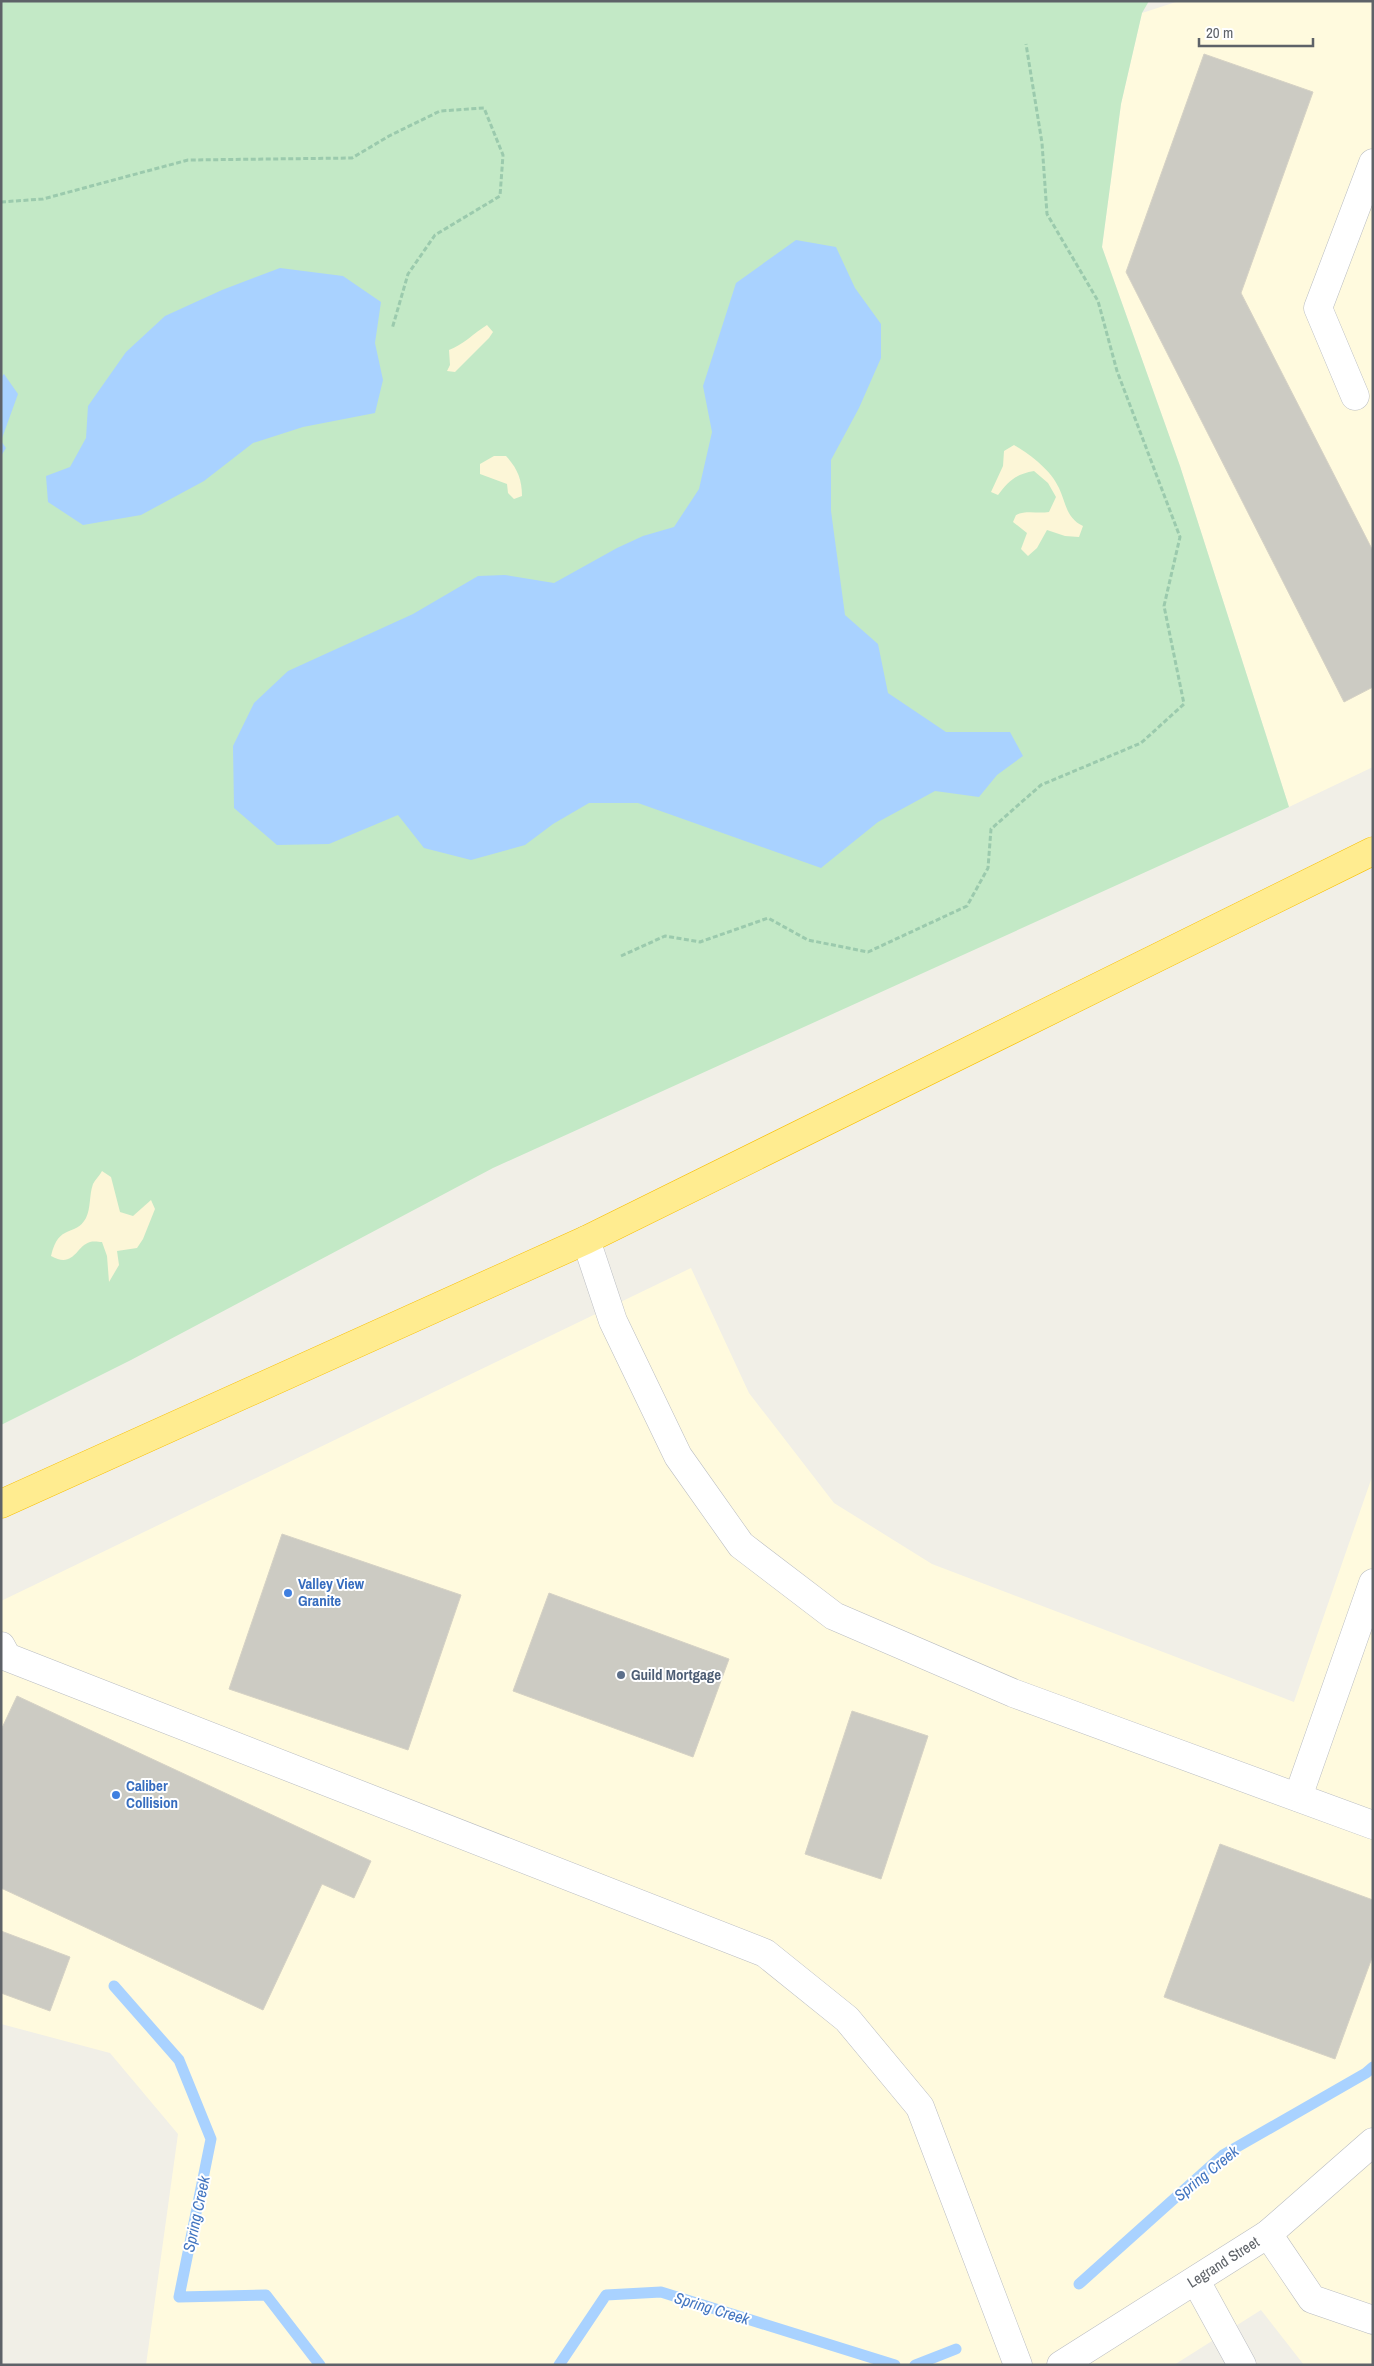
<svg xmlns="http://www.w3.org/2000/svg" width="1374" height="2366" font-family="'Archivo Narrow',sans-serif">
<rect width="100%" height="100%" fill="#f1efe7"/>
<g fill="#fffade">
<path d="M1179,1H1373V767L1289,807L1180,466L1102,247L1121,104L1142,13Z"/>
<path d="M691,1268L749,1393L834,1503L932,1564L1294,1702L1373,1474V2365H1304L1261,2310L1174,2365H146L178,2134L110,2053L1,2024V1601Z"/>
</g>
<path fill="#c3e9c6" d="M1,1H1149L1142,13L1121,104L1102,247L1180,466L1289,807L493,1168L131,1360L1,1425Z"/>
<g fill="#fcf6d7">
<path d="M487,325L493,332L489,338L455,372L447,371L450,365L449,350C463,345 474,333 487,325Z"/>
<path d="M1014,445C1030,454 1051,470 1059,488C1066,503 1066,518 1083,526L1079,537L1065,536L1047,530L1037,548L1028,556L1021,549L1027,533L1013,522L1016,515C1027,510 1037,514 1049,512L1056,497L1048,483L1034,471C1016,474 1008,481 998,495L991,492L1003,466L1004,451Z"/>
<path d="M494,456H506C517,468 522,479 522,496L514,499L508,493L507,484L480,474V464Z"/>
<path d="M102,1171L111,1177L120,1212L133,1216L151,1200L155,1209L143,1239L137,1248L117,1251L119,1265L109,1282L107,1256L102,1242C99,1242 94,1241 90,1242C76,1246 74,1269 51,1256C59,1222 75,1238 86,1218C91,1208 89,1195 93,1184C95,1180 100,1175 102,1171Z"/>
</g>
<g fill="#a9d2ff">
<path d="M796,240L836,247L855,288L881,324V358L859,408L831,460V511L845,615L878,644L888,693L946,732H1010L1023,756L997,775L979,797L935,791L878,822L821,868L638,803H589L553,824L525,845L471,860L424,848L398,815L329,844L277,845L234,808L233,746L254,703L288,671L413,614L478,576L505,575L554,583L617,548L643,536L674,527L699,489L712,432L703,386L736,283Z"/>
<path d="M280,268L343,276L381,302L375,343L383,380L375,413L303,427L253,443L204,481L141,515L83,525L48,502L46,476L70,467L86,438L88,406L126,352L165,316L222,290Z"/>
<path d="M4,374L18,394L1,441L6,448L1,456V377Z"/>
</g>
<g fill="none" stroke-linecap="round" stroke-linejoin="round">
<g stroke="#a9d2ff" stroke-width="11">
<path d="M114,1986L179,2060L211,2139L179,2297L266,2295L320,2365"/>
<path d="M1079,2284L1223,2155L1366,2073L1373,2067"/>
<path d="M559,2365L606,2295L661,2292L895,2365"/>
<path d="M915,2365L956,2349"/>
</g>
</g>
<g fill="#cccbc3" stroke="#d6d2c5">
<path d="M1204,54L1313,92L1241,293L1373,551V687L1344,702L1126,272Z"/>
<path d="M282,1534L461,1595L408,1750L229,1689Z"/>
<path d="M549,1593L729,1659L693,1757L513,1691Z"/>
<path d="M17,1696L371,1861L354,1898L322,1884L263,2010L1,1888V1730Z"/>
<path d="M852,1711L928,1736L881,1879L805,1854Z"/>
<path d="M1220,1844L1373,1900V1955L1335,2059L1164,1997Z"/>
<path d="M1,1931L70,1957L50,2011L1,1993Z"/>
</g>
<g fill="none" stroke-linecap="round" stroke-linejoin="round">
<defs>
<g id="minor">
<path d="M1355,396L1318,308L1373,163"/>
<path d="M586,1240L613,1321L678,1456L741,1545L834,1616L1013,1693L1373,1825"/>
<path d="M1,1646L7,1657L765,1953L847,2019L920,2107L1018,2365"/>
<path d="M1298,1797L1373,1583"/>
<path d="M1268,2234L1312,2299L1373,2320"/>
<path d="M1196,2281L1242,2365"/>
<path id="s1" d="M1061,2365L1268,2234L1373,2142"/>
</g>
<path id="highway" d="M1,1504L586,1240L1373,851"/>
</defs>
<use href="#minor" stroke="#b9bcc1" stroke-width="29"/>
<use href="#highway" stroke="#f8bf00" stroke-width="29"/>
<g stroke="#9bcaad" stroke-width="3" stroke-dasharray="5 2.5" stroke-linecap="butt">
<path d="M1,202L43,199L188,160L352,158L389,136L440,111L484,108L503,155L500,196L435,235L408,274L392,329"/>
<path d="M621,956L665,936L700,942L768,918L808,940L868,952L967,906L988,868L991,829L1041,785L1141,743L1184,704L1164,606L1180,537L1117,371L1098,301L1047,214L1042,143L1026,44"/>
</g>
<use href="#minor" stroke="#fff" stroke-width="28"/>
<use href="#highway" stroke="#ffec90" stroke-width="28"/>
</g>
<g fill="#3f7fe0" stroke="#fff" stroke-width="2">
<circle cx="288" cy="1593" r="5"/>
<circle cx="116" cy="1795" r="5"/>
</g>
<circle fill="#5c6f8a" stroke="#fff" stroke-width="2" cx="621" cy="1675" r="5"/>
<g text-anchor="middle" stroke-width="4" stroke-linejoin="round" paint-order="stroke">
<g font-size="15" font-weight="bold" fill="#366cbe" stroke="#fff" text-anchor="start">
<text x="298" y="1589">Valley View<tspan x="298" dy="17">Granite</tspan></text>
<text x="126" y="1791">Caliber<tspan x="126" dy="17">Collision</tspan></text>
</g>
<g font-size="15" font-weight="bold" fill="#4e5e75" stroke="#fff" text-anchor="start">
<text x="631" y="1680">Guild Mortgage</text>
</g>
<g font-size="15" fill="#5e6268" stroke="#fff">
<text dy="5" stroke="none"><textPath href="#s1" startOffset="192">Legrand Street</textPath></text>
</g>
<g font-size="16" font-style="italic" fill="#4275c0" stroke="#fff">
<text transform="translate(1206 2173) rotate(-39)" y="6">Spring Creek</text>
<text transform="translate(196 2214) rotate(-78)" y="6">Spring Creek</text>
<text transform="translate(712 2308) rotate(17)" y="6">Spring Creek</text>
</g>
</g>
<rect width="1374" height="2366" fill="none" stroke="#5e6268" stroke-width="5"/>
<path d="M1199 38v8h114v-8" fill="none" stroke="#5e6268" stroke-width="2.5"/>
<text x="1206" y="38" font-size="15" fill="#5e6268" stroke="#ffffff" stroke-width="4" paint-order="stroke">20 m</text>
</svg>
